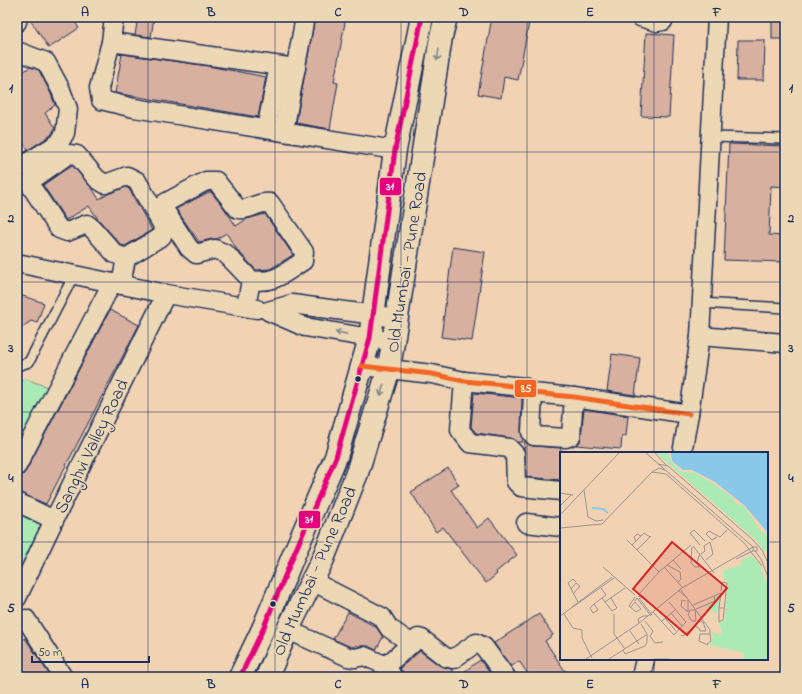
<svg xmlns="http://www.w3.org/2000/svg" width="802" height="694" font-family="'Indie Flower',sans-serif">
<rect width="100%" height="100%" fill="#f1d3b3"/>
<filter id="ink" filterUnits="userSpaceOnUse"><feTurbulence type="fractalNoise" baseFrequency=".025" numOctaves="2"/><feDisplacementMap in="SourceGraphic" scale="8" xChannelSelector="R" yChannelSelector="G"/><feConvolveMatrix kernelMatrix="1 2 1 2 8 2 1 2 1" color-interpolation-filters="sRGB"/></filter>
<g filter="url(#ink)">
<g fill="#abebb3" stroke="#638d88">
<path d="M26,379L50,388L17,452V383Z"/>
<path d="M17,511L43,525L17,576Z"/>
</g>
<g fill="#d7b09f" stroke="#1b2f5e">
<path d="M28,17H71L79,28L49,48Z"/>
<path d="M138,17H154L151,37L135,35Z"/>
<path d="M315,17H346L334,82L338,83L330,129L296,123Z"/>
<path d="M492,17H530L518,80L504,77L501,98L478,94Z"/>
<rect x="772" y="17" width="13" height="22"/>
<path d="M646,33L674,35L669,117L641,116Z"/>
<path d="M738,40H765L764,80H737Z"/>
<path d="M122,54L208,66L266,77L258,117L115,93Z"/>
<path d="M30,67L39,70L51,94L55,105L45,113L55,128L51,135L28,150L17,134V76Z"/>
<path d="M729,144L785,146V187L771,186L769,235L785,236V262L724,260Z"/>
<path d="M72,165L92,188L99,199L108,194L126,187L129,189L152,230L125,246L121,245L98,219L89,206L66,220L43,185Z"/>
<path d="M209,192H211L224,208L236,226L247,219L265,214L293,255L270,269L256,270L238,251L226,233L217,239H212L199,242L176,209Z"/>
<path d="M453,247L485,252L472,341L441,337Z"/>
<path d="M17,294L44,303L37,323L31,321L17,331Z"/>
<path d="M110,310L139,325L46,504L17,492V478L23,475L26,471Z"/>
<path d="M612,354L640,358L635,395L607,391Z"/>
<path d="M474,393L522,398L521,431L523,442H517L510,438L476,433L471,427Z"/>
<path d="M584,409L628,416L626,436H622L621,449L576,445L580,442L581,437Z"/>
<path d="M525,441L529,445L533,446L561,448V480L526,477L525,454L524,450Z"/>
<path d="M448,468L459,485L451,490L477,528L489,518L517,555L496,572L497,574L486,583L443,527L436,532L411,492Z"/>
<path d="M348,612L376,627L383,637L376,650L368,646H358L356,645L355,647H351L333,639Z"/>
<path d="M539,614L553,635L545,641L569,677H530L519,661L511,667L494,643Z"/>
<path d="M25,638L51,677H17V643Z"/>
<path d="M420,651L439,665L451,669L457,677L480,660L493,677H407L400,668Z"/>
</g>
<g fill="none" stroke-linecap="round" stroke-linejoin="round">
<defs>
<g id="lane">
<path d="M710,137L785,139"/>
<path d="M701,303L785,308"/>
<path d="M17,366L29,362L74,275"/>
</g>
<g id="street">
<path d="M114,17L111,42L99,88L101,100L134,108L395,150"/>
<path d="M640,17L657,22L663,21L665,17"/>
<path d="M17,22L18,17"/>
<path d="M111,42L296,68"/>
<path d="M17,51L46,62L61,90L68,109L65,133L59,143L17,169"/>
<path d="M266,129L279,66"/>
<path d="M284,131L305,17"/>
<path d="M17,263L166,294L257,309"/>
<path d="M121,285L126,258L115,254L92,228L87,224L67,232L59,229L32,188V180L69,154L77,155L97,179L105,184L127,176L137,181L163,226L162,236L126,258"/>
<path d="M246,307L251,280L226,254L215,249L196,254L189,248L164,209L165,203L206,181H216L238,209C250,211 257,201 270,203L304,252L303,261C284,273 275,284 251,280"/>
<path d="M700,336L785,343"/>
<path d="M394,342L305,327L268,311L292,304L397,318"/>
<path d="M362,366L432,374L464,381L524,387L533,393L574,397L689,414"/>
<path d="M464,381L460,430L470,443L509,448L515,454L516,482L521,487L561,491"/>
<path d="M533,393L531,432L534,436L566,438L571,436L574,397"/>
<path d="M682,453L689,414L700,336L717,17"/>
<path d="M17,466L112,283"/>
<path d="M17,502L54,520"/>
<path d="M526,523L561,527"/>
<path d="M312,581L382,617L389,628L412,644"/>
<path d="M17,598L54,520L166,294"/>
<path d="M26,619L63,677"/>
<path d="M288,630L348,657L355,658L364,656L389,667"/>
<path d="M393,677L389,671L388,664L418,638L422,639L445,657L453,659L476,643L484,647L506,677"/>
<path d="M641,677L645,659"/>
</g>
<g id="secondary">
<path d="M240,677L263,629L294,554L336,457L370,338L395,150L422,17"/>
<path d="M267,677L285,635L323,559L357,473L389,368L441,37L446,17"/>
</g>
</defs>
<use href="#lane" stroke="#1b2f5e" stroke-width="12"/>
<use href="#street" stroke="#1b2f5e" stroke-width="21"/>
<use href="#secondary" stroke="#1b2f5e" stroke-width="25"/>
<use href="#lane" stroke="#edd8b6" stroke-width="9"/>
<use href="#street" stroke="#edd8b6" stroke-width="18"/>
<use href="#secondary" stroke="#edd8b6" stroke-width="22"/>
<defs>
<path id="bus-1" d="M240,677L263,629L294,554L336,457L370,338L395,150L422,17"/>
<path id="bus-2" d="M362,366L432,374L464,381L524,387L533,393L574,397L689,414"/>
</defs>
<use href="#bus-1" stroke="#edd8b6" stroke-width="8"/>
<use href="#bus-2" stroke="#edd8b6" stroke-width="8"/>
<use href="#bus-1" stroke="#e5007d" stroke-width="5"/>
<use href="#bus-2" stroke="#f26522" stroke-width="5"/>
</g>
<defs><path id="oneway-shaft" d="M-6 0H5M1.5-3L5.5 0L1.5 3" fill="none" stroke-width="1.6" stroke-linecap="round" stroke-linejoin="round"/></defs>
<g stroke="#84848a">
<use href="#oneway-shaft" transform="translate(438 55) rotate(99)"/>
<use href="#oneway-shaft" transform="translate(341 333) rotate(-170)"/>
<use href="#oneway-shaft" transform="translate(382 390) rotate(107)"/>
</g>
</g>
<path fill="none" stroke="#1b2f5e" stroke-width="1" stroke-opacity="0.55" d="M148,17V677M275,17V677M401,17V677M527,17V677M654,17V453M17,152H785M17,282H785M17,412H785M17,542H561M767,542H785M654,659V677"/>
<g fill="#1b2f5e" stroke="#edd8b6" stroke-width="1.5">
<circle cx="358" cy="379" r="3.5"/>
<circle cx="273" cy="604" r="3.5"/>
</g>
<g text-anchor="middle" stroke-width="3" stroke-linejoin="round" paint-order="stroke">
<g font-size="18" fill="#1b2f5e" stroke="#edd8b6">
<text transform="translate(406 262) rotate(-81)" y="6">Old Mumbai - Pune Road</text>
<text transform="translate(91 446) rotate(-64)" y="6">Sanghvi Valley Road</text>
<text transform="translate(314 571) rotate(-66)" y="6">Old Mumbai - Pune Road</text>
</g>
</g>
<g transform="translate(560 452)">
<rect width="208" height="208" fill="#f1d3b3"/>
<path d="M96,1H108L111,10L122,20L135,21L154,32L173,46L176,52L183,53L200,78L208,84V98L204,99L195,87ZM192,104L200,113L208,134V207H183L184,202L181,200L150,193L153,184L152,180L160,183L162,180L159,171L164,169L168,129L164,128V118L181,113L182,107ZM160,142L157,163L146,154L156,149L154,145Z" fill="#abebb3"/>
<path d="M111,1H208V81L184,53L155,30L132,18H123L112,9Z" fill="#89c8e9"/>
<path fill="none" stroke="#89c8e9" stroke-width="2" d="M32,56L43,57L48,61"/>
<path fill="none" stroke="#9b9191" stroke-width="1" d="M86,1L193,95H197V99H193V95M95,1L106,13M98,12L108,14L192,87L202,98L208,111M92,20L106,22L184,91L202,114M24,38L28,65L36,69L43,68M0,41L13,43M0,54L11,43M0,63L59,1M0,76L42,72L92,20L99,16L105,18M157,85L152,88L146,82L149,79L160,85L167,78M67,88L99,120M76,89L74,85L77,82L81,84M72,93L84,81L90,85M140,93L130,81L134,78L145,89M133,94L154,121M132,95L131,111L135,115H139L137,110L140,101M77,98L91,84M195,99L201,107L208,125M141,102L145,99L144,94L150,90L153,102L146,108M176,107L193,99M113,108L121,117M107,113L120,120L121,127L118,130M43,115L75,143M104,115L123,136M16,130L13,127L8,131L18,150M41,136L46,143L42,146M11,137L16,131L20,134L13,142M118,138L127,146L120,137M78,143L99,120L131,93M78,144L86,148L83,144L81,145M79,146L92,163M127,146L150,178V182H140L139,189L148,193M75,149L77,146L91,164M126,149L122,148L121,154L128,160V148M45,150L65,136M34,152L38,158L33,161L30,156L34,152L42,146L52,159L57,156L51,146M133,153L161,141L159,156H164M12,155L52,125M71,155L75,150L81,157L76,160L69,154L75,145M159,156V170L163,168L167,131L162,130L161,139M136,157L155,149L154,144M134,158H130L128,163L132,169H136L135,157M93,160L114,183L126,170L109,150M111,161L122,174M4,162L13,176L22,178V186L32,206M54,162V182L65,197M0,164L54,126M105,166L116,179M85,169L93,179L90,184L95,191L103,190M102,169L115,158M79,171L78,167L83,164H88M135,174L139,176L140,179H146L143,170L138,169M70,179L79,192M121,183L123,184L135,174L142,165M147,192L151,189L150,182M63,198L65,202L85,194L87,190V182L81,172M26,207L78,172L122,136L193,95M49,207L86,183M94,207H109"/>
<path fill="#d62828" fill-opacity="0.15" stroke="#d62828" stroke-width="2" d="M112,90L167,136L127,183L73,137Z"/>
<rect width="208" height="208" fill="none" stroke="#1b2f5e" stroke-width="2"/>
</g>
<g stroke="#edd8b6" stroke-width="1.5">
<rect x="379" y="177" width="23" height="19" rx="4" fill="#e5007d"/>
<rect x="514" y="379" width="23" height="19" rx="4" fill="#f26522"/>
<rect x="298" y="510" width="23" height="19" rx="4" fill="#e5007d"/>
</g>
<g font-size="11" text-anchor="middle" font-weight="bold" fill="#fff">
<text x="390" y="190">31</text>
<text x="526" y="392">85</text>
<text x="309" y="523">31</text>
</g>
<rect width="802" height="694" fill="none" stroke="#edd8b6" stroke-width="44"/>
<path d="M32 656v6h117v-6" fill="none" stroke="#1b2f5e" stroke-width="2"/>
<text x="38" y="656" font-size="12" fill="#1b2f5e" stroke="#edd8b6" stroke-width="3" paint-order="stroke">50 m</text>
<rect x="22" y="22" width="758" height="650" fill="none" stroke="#1b2f5e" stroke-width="1.5"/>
<g font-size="13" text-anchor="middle" font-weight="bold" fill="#1b2f5e">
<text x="85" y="16">A</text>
<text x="211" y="16">B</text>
<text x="338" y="16">C</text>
<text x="464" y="16">D</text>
<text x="590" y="16">E</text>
<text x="717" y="16">F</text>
<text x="11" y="92">1</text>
<text x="791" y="92">1</text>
<text x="11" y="222">2</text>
<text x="791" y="222">2</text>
<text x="11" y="352">3</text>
<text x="791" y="352">3</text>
<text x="11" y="482">4</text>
<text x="791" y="482">4</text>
<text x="11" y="612">5</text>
<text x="791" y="612">5</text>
<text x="85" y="688">A</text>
<text x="211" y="688">B</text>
<text x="338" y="688">C</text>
<text x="464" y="688">D</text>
<text x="590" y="688">E</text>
<text x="717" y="688">F</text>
</g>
</svg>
